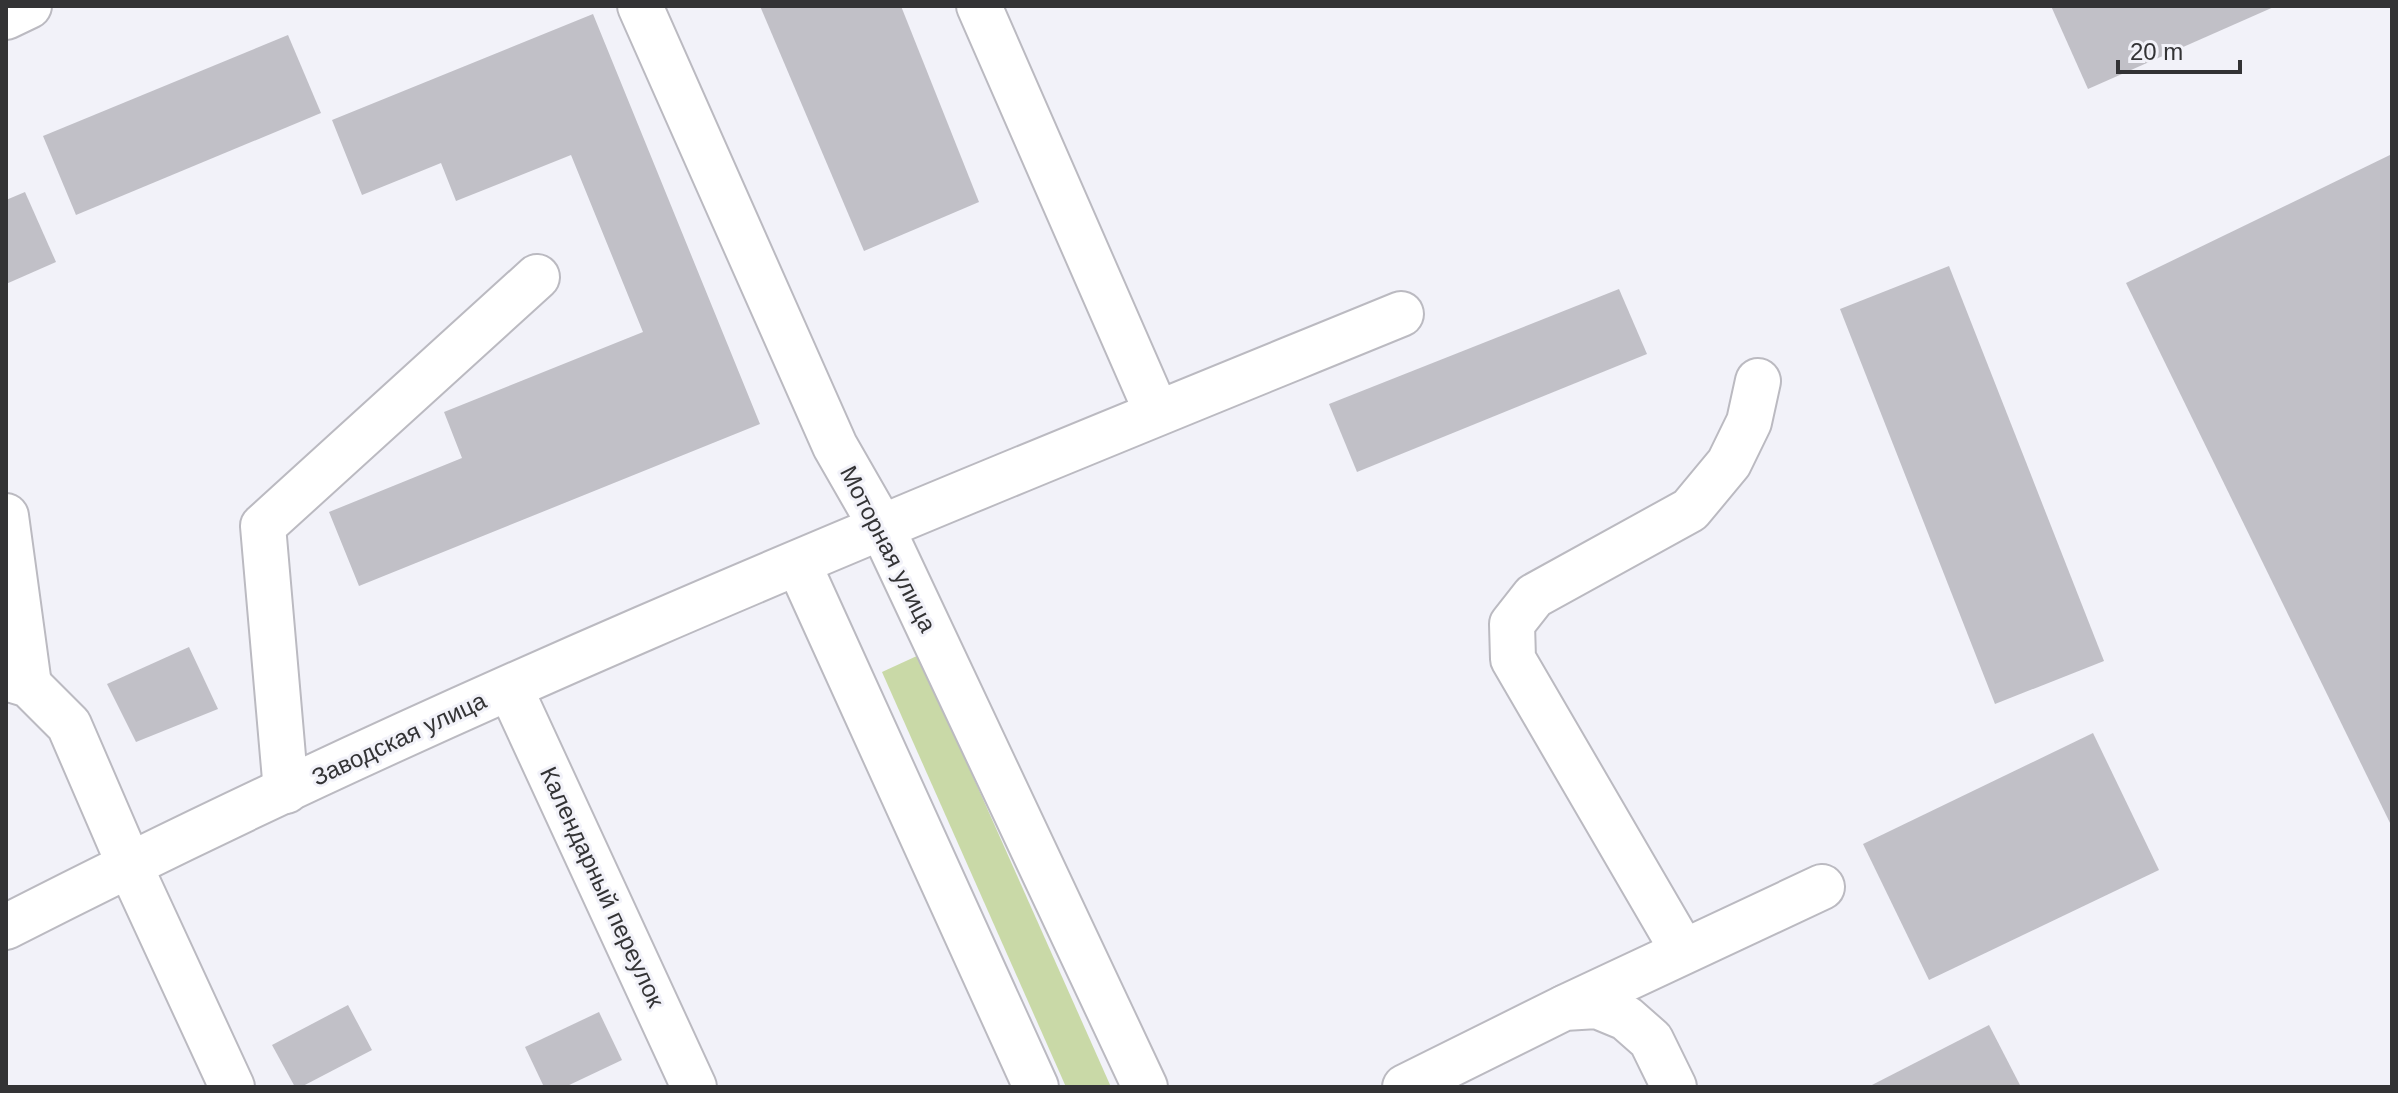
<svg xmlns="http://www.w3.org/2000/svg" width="2398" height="1093" font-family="Helvetica,sans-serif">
<rect width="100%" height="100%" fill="#f2f2f9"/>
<path fill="#c9d9a7" d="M919,655L1111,1087H1066L882,672Z"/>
<g fill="#c1c0c7">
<path d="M760,6H901L979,202L864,251Z"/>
<path d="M2051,6H2276L2088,89Z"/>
<path d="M593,14L760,424L359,586L329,512L462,458L444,412L643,332L571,155L456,201L441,163L362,195L332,120Z"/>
<path d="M288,35L321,113L76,215L43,136Z"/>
<path d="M2392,154V827L2126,283Z"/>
<path d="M25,192L56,262L6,284V200Z"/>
<path d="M1949,266L2104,661L1995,704L1840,309Z"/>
<path d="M1619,289L1647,354L1357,472L1329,404Z"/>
<path d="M189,647L218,709L136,742L107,684Z"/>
<path d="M2093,733L2159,870L1929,980L1863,844Z"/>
<path d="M348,1005L372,1050L301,1087H295L272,1045Z"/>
<path d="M599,1012L622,1060L565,1087H544L525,1047Z"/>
<path d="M1989,1025L2021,1087H1868Z"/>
</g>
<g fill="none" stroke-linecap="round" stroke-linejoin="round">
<defs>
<g id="minor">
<path d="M640,6L835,446L882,528L1145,1087"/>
<path d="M979,6L1157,413"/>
<path d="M6,17L29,6"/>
<path d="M6,516L29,685"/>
<path d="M799,565L1036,1087"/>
<path d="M6,678L29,685L69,725L129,864L232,1087"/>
<path d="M510,688L694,1087"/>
<path d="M286,791L263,526L537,277"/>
<path d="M6,927C458,695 931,506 1401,314"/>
<path d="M1683,951L1513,659L1512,624L1534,596L1690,510L1729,463L1749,422L1758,381"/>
<path d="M1566,1007L1822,887"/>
<path d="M1405,1087L1564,1008L1597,1006L1626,1018L1651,1040L1674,1087"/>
</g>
</defs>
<use href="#minor" stroke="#bbbac1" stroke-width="48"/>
<use href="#minor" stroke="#fff" stroke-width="44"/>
</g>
<g text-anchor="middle" stroke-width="6" stroke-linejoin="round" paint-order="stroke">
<g font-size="24" fill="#333335" stroke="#f2f2f9">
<text transform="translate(888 549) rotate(63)" y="8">Моторная улица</text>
<text transform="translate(399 739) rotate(-25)" y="8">Заводская улица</text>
<text transform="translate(602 887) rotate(65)" y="8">Календарный переулок</text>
</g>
</g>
<rect width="2398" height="1093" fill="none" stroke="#333335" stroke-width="16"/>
<path d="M2118 60v12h122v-12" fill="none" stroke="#333335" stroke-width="4"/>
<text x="2130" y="60" font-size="24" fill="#333335" stroke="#f2f2f9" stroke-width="6" paint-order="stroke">20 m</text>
</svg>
